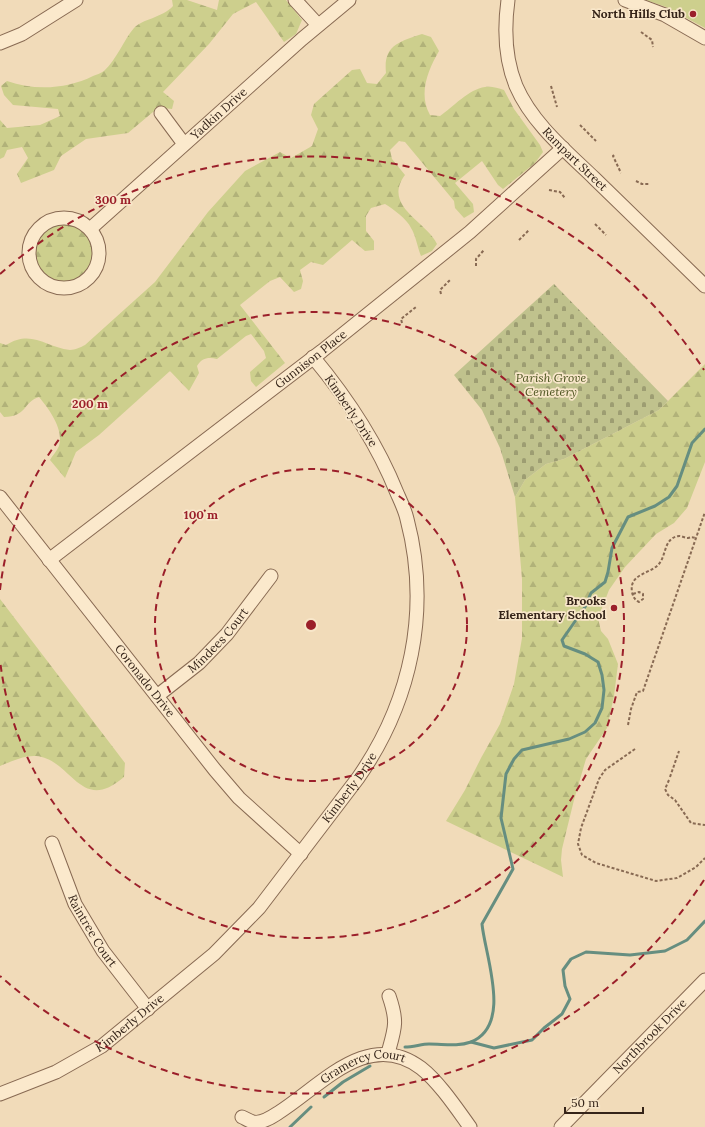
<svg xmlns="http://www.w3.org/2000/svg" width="705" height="1127" font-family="Lora,serif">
<defs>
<pattern id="forest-firs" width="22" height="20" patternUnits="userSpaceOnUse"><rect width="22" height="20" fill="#cdcf8d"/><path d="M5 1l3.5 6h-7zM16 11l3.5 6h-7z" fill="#b1b279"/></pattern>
<pattern id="cemetery-stones" width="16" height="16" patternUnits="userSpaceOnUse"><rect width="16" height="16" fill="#c0c28d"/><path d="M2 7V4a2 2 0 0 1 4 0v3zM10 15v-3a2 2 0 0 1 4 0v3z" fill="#9d9d72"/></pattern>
</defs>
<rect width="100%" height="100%" fill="#f1dbb9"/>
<path fill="#cdcf8d" d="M646,0H705V28L666,7Z"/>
<g fill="url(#forest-firs)">
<path d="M172,0H187L217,10L219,0H286L302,20L296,34L284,42L256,2L233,14L209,44L163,92L174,101L172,109L163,108L153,112L128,133L86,139L61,156L54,170L21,183L17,174L28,158L22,147L7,150L4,157L0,159V120L7,128L40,125L60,116L58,109L13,105L4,95L1,86L7,81C35,91 67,89 93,76C96,75 101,73 104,71C117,59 123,41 134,28C142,19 162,18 173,6Z"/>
<path d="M422,34L431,37L439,51C428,70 418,94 430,115L440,116C453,107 469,89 485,87C491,86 498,88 504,90L514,109L540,145L543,152L535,163L503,189L498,185L482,161L455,183L473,204L474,212L464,218L455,208L454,201L405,142L399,141L390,150L392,159L405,175C382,206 426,221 437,244L432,251L421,256C417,246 416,236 411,228C407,219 393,209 385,204L371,208L366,216V231L374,241V250L365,251L352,240L323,265L311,262L300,270L303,281L301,289L294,292L280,277L270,281L240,305L285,363L256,387L251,381L250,372L266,358L264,351L251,334L246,336L217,359C208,357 202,358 197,366L199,373L189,391L170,371L99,435L76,452L65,478L50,460C52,456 57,451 59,446C64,429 49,409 39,397C23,402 27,417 4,417L0,412V343L6,345C32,329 45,347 70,350C75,350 81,347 85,345L155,282L208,212L245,171L280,152L291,158L312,146L318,129L311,115L314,104L352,70L360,69L367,83L377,84L386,73C383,45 399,42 422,34Z"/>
<circle cx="63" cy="253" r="30"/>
<path d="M705,364V462L687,508L674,523L656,534L625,567L609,590L598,618L601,631L608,639L618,664L614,696L607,728L586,759L574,800L562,849L561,860L563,877L446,821L465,790L481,758L500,724L514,684L522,638V579L515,497L525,480L546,464L564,459L659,410Z"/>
<path d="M0,599L125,763L124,777C80,815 72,759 36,756C24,755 10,762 0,766Z"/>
</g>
<path fill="url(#cemetery-stones)" d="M554,284L668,401L689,380L659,410L564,459L546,464L525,480L515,497L500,448L482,410L454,375Z"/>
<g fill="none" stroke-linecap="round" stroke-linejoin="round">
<g stroke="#668e80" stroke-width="3">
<path d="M471,1042L494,1048L532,1040L544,1028L562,1014L570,999L565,986L563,970L571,959L586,952L630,955L665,951L687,940L705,921"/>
<path d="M405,1047C413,1047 422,1044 429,1044C444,1044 457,1047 471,1042C513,1025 485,956 482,924L513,869L501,818L506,774L514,759L522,750L569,739L585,732L595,723L602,708L604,690L602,675L598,662L585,654L564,646L562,640L585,607L591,593L605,582L608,572L612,548L628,517L655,506L669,497L677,486L692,443L705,429"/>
<path d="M324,1097L343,1082L370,1066"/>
<path d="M290,1127L311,1107"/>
</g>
<defs>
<g id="minor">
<path d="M295,0L318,25"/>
<path id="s1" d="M508,0C504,29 505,59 516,86C532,123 566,151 594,178C631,214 668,250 705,286"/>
<path d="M625,0L665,15L705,38"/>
<path d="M0,43L22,34L76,0"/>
<path d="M161,113L184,144"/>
<circle cx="64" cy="253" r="35"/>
<path id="s2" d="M90,229L302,39L349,0"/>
<path id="s3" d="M0,497L215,770L239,798L301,854"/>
<path id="s4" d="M49,560L322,351L470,232L563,148"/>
<path id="s5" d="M157,696L199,663L227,634L271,576"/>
<path id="s6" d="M52,843L75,904L103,951L148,1009"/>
<path d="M388,1053C395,1028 398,1022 389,996"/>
<path id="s7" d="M0,1094L56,1072L102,1046L214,954L259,908L358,778C411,702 431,610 407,519C405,510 401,502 397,493C377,443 348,399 313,357"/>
<path id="s8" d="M242,1117C245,1118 249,1121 253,1122C261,1124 272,1117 278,1113C321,1086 368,1028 421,1068C439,1082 457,1109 470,1127"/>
<path id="s9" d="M561,1127L705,980"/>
</g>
</defs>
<use href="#minor" stroke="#886a53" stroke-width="15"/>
<g stroke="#886a53" stroke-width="2" stroke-dasharray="3 2" stroke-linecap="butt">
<path d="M641,32L652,40L653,47"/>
<path d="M551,86L557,107"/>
<path d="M580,125L596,141"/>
<path d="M614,155L613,156L621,173"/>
<path d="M636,181L642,184H650"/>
<path d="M549,190L560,192L565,198"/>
<path d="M595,224L606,235"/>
<path d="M519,240L529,230"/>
<path d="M476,266V259L484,250"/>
<path d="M441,294L440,290L450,280"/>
<path d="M402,323L401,319L416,307"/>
<path d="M633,594L639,592L643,594V599L639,602C635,600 633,597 632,592C629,574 649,574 658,565C667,556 663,538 679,536C682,536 685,538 688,538C691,537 692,537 696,538"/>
<path d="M628,725L631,709L637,692L643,691L705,512"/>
<path d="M635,749L605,770L599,779L581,828L578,844L582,855L596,863L656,881L677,878L696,867L705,858"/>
<path d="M670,777L679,751"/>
<path d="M669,780L665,789L668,795L675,800L691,823L705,825"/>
</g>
<use href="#minor" stroke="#fbe9cc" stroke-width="13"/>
</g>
<g fill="none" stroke="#9b1f2a" stroke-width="2" stroke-dasharray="7 5">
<circle cx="311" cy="625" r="156"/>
<path d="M0 590A313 313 0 1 1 0 660"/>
<path d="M704 880A469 469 0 0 1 0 976M0 274A469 469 0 0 1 704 370"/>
</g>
<g fill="#9b1f2a" stroke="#f8e6c9" stroke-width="1.5">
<circle cx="693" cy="14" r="4"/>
<circle cx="614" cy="608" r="4"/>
</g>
<g text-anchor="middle" stroke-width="3.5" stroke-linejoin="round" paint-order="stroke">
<g font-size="12" font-weight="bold" fill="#352419" stroke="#f8e6c9" text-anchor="end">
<text x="685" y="18">North Hills Club</text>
<text x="606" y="605">Brooks<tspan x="606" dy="14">Elementary School</tspan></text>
</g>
<g font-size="12" fill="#352419" stroke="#f8e6c9">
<text dy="4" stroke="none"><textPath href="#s2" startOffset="173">Yadkin Drive</textPath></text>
<text dy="4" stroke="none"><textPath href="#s1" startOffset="182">Rampart Street</textPath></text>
<text dy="4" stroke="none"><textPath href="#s4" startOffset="330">Gunnison Place</textPath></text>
<text transform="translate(351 411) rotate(56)" y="4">Kimberly Drive</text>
<text dy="4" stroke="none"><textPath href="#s5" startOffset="83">Mindees Court</textPath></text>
<text dy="4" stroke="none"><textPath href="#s3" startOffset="234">Coronado Drive</textPath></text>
<text dy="4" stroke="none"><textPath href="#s7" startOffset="473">Kimberly Drive</textPath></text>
<text dy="4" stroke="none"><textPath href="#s6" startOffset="97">Raintree Court</textPath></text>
<text dy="4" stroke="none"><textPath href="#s7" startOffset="149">Kimberly Drive</textPath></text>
<text dy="4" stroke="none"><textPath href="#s9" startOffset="127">Northbrook Drive</textPath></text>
<text dy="4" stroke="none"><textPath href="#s8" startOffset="139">Gramercy Court</textPath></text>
</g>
<g font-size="12" font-style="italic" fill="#4b531e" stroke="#f8e6c9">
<text x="551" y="382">Parish Grove<tspan x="551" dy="14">Cemetery</tspan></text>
</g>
</g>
<circle cx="311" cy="625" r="6" fill="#9b1f2a" stroke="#f8e6c9" stroke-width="2"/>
<g font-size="12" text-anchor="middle" font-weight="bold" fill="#9b1f2a" stroke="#f8e6c9" stroke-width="3.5" stroke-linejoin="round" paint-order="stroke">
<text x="113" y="204">300 m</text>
<text x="90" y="408">200 m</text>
<text x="201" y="519">100 m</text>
</g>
<path d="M565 1107v6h78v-6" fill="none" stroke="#352419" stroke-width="2"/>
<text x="571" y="1107" font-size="12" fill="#352419" stroke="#f8e6c9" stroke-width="3" paint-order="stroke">50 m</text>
</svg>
